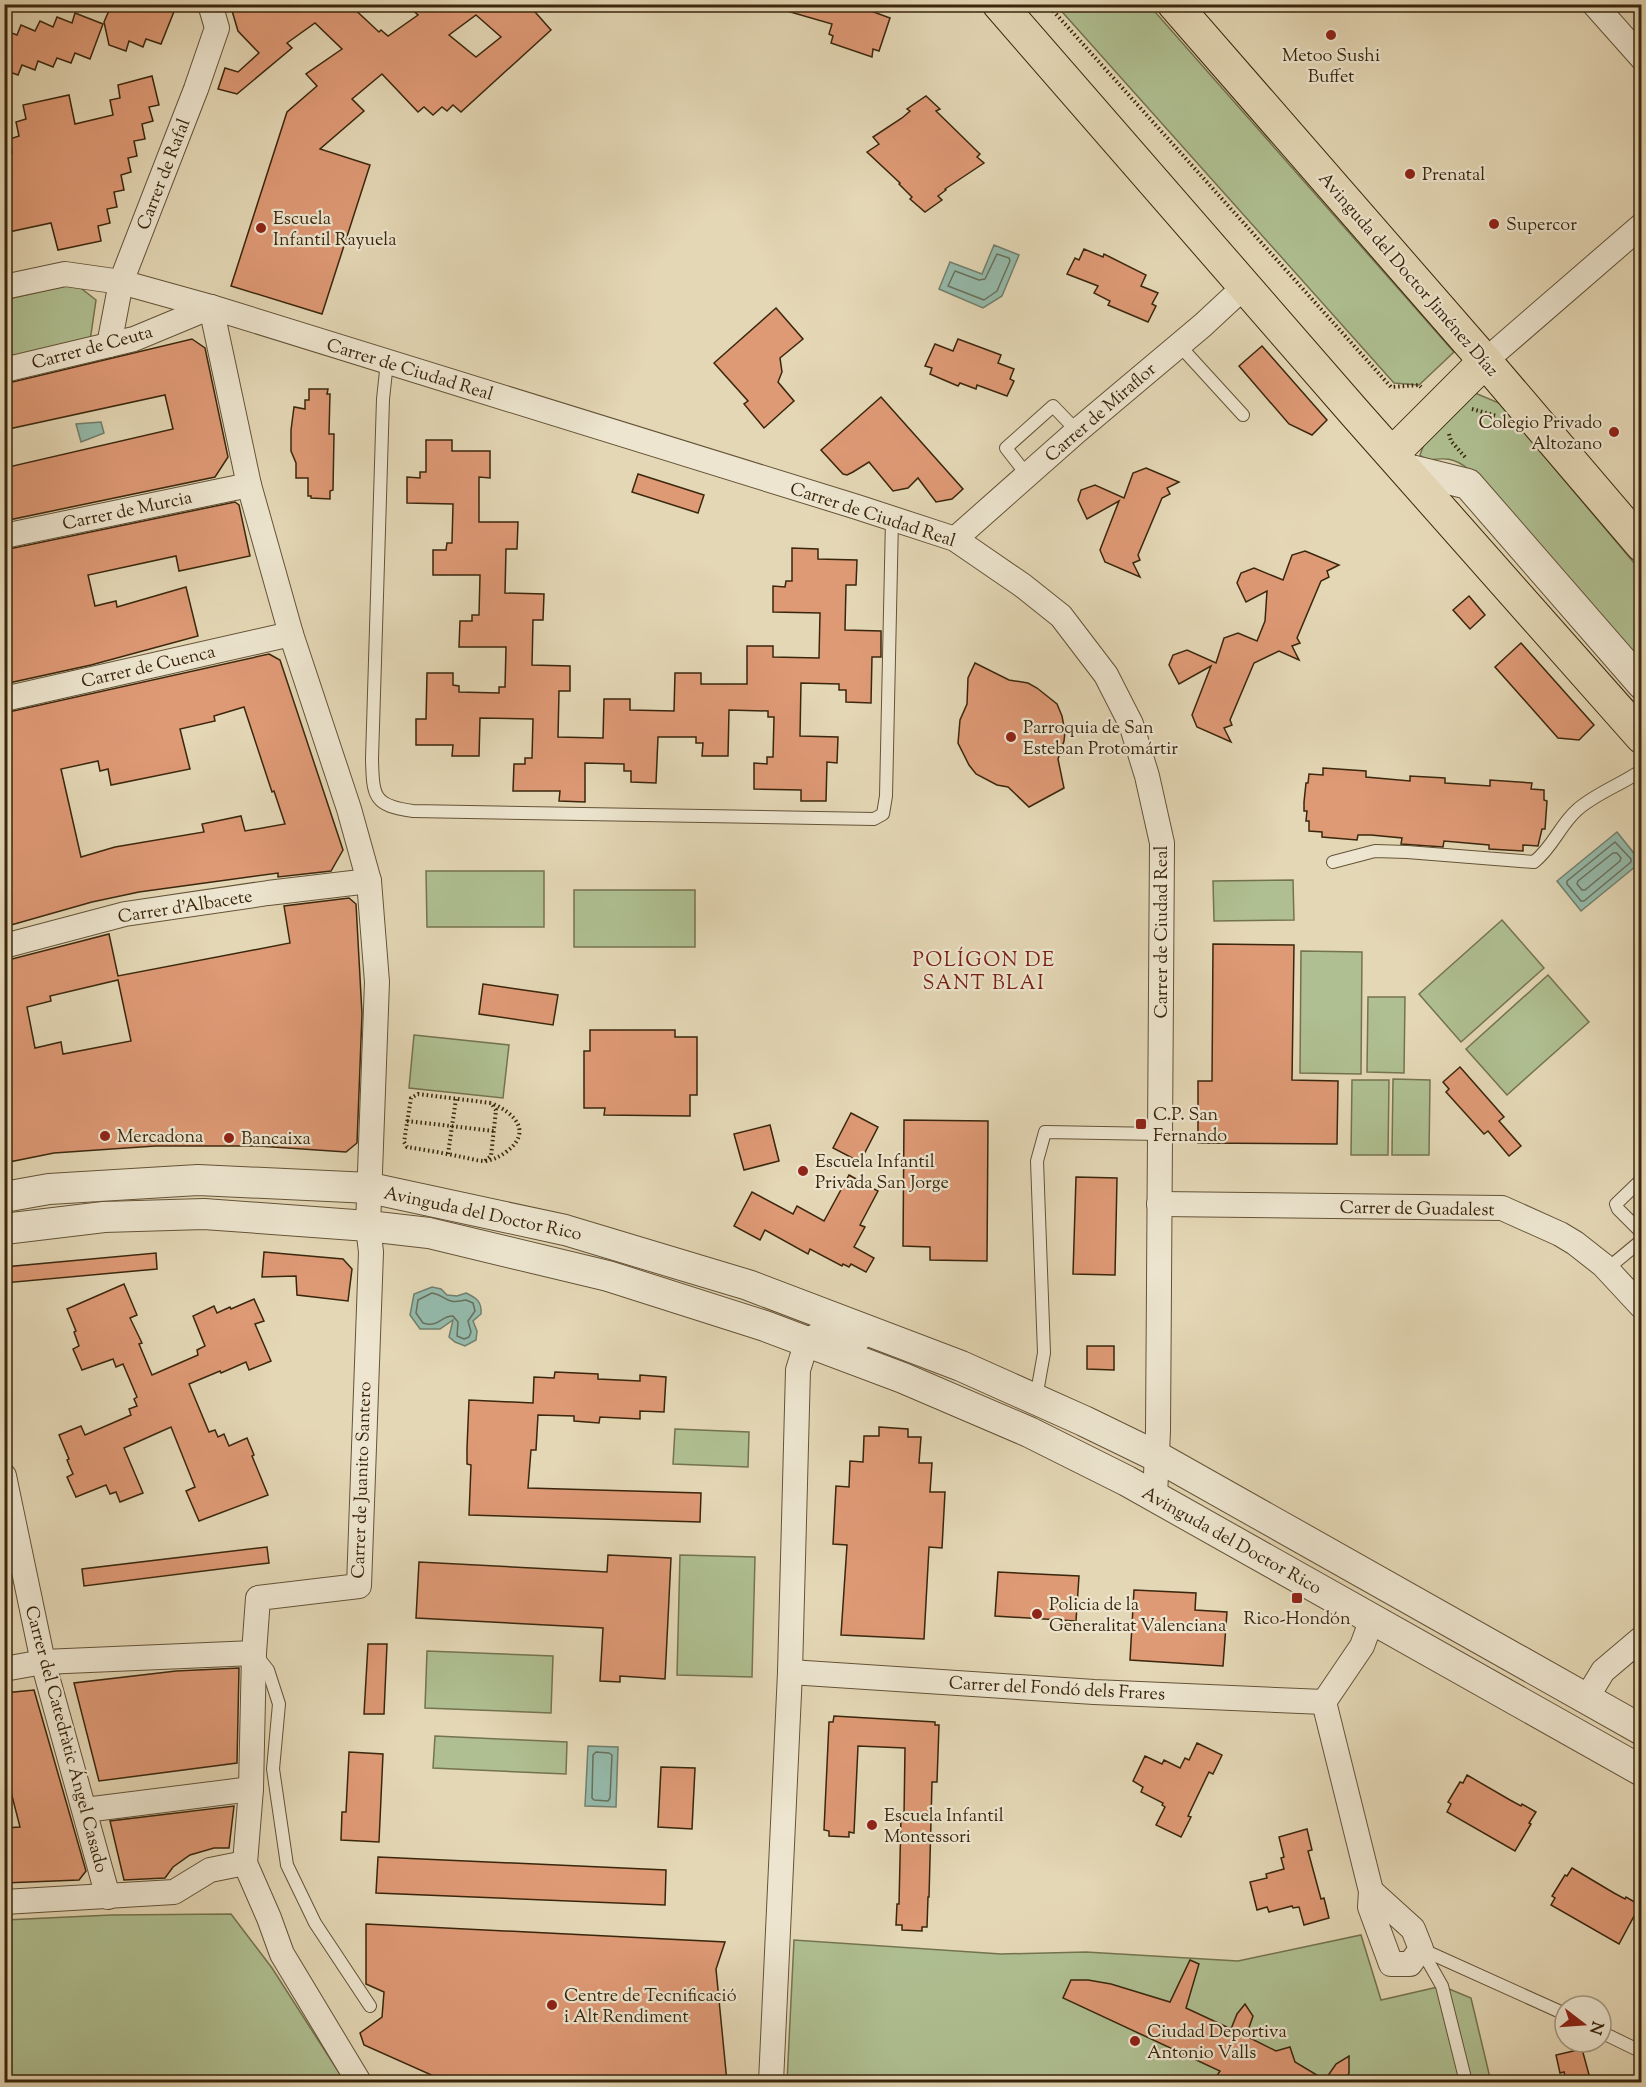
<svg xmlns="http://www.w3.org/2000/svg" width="1646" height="2087" font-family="'Sorts Mill Goudy',serif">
<rect width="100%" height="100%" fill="#e4d7b5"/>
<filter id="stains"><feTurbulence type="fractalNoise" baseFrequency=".00333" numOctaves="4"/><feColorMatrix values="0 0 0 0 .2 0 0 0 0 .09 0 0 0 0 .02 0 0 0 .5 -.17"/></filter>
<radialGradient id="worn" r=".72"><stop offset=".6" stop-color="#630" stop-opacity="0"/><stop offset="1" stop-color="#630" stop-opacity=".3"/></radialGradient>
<g fill="#afbf91" stroke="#74734f" stroke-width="1.5">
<path d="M1056,5H1149L1454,352L1419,385L1394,383Z"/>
<path d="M70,285L78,286L96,300L90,341L5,360L4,300Z"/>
<path d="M1475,393L1499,403L1641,571V665L1468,469C1454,457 1444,458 1427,460L1420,455L1428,433Z"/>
<path d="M426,871H544V927H427Z"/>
<path d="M1293,880L1294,920L1214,921L1213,881Z"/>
<rect x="574" y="890" width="121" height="57"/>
<path d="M1502,920L1544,968L1461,1042L1419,994Z"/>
<path d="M1301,951L1362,952L1361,1074L1300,1073Z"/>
<path d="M1548,975L1589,1022L1507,1095L1466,1049Z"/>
<path d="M1368,997H1405L1404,1073L1367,1072Z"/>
<path d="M414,1035L509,1045L503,1098L409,1088Z"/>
<path d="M1393,1079L1430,1080L1429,1155H1392Z"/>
<path d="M1352,1080H1389L1388,1155H1351Z"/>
<path d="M675,1429L749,1432L748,1467L673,1464Z"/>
<path d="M680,1555L755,1557L752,1677L677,1675Z"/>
<path d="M427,1651L553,1656L551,1713L425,1708Z"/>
<path d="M435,1736L567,1742L566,1774L433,1768Z"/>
<path d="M231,1914L272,1968L345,2082H5V1920L111,1915Z"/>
<path d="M1361,1935L1381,2000L1442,1986L1471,1998L1491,2082H787L794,1940L1001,1954L1086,1952L1238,1961Z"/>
</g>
<g fill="#95baab" stroke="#717f6c" stroke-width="1.5">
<path d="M994,245L1019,255L1002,296L983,308L939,289L950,262L982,274Z"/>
<path d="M101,422L104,433L81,442L76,424Z"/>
<path d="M1617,832L1641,862L1581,911L1557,881Z"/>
<path d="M432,1287L441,1289L447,1295L457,1296L466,1293C477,1298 482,1302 481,1314L473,1321L477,1331L476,1340L465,1346L455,1342L449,1337L453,1320L440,1329H420L410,1315L414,1294Z"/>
<path d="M588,1746L618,1747L616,1807L585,1806Z"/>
</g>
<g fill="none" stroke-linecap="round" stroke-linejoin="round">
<g stroke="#68705c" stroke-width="1.5">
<path d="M997,254L1009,258L1010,261L997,291L984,300L948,286L955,271L979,280L985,279Z"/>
<path d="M1615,842L1631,859V862L1584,901H1581L1567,884V881Z"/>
<path d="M1613,853H1617L1621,858L1620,861L1585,890H1582L1577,884L1578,881Z"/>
<path d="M432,1293C448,1296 444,1305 466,1300L473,1303L475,1311L468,1321L471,1332L469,1337L464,1339L457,1336L458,1322L453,1316C440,1316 439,1328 423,1323L416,1313L418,1300Z"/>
<path d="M596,1752L609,1753L612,1755L610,1798L608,1801L594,1800L592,1798L593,1755Z"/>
</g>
</g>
<g fill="#de9975" stroke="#3a270d" stroke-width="1.5" fill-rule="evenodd">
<path d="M129,4H177L161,44L146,39L143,47L129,41L126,51L109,45L104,22L111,6L126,11Z"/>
<path d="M230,4H349L379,32L381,30L388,36L418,15L406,4H528L551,30L461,112L453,105L447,111L442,107L433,115L424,107L418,112L382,74L352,99L364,111L320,149L370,165L322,314L231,286L287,112L317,86L306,74L342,49L315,23L287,43L292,48L237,94L218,89L225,68L238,72L259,53L238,31ZM476,15L501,37L476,57L449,35Z"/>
<path d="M781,4H852L890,18L879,51L873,49L872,57L831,43L833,36L829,34L832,24L780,9Z"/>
<path d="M75,13L103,24L90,59L75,53L71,63L57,58L53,67L38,61L35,70L22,65L18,75L4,70V30L17,35L21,25L35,31L40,21L53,27L57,17L72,23Z"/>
<path d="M152,76L159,105L149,107L153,121L142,124L145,139L134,141L137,156L128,158L131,172L121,175L124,190L114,192L117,207L107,209L110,223L98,226L101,241L58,250L51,223L4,233V155L12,153L10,139L19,136L16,122L26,119L23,105L69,95L75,124L113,115L110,100L120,98L118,85Z"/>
<path d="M926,96L940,109L936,111L980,154L977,157L984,163L945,189L946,190L938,196L942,200L925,212L910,199L912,197L899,184L900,183L867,152L879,144L873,137L902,118L910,111L907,109Z"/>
<path d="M1084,249L1103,257L1104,254L1146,275L1141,286L1158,293L1152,304L1156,306L1148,322L1108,305L1110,301L1094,293L1098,286L1067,274L1075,258L1079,260Z"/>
<path d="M776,308L803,339L780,358L782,372L778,382L794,401L764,428L744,404L748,401L714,363Z"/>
<path d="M192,339L205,348L228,457L215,477L4,521V468L173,429L165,395L4,430V384Z"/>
<path d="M958,339L1001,355L998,363L1014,369L1010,379L1014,381L1007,396L977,385L976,389L960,383L958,386L930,374L932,368L925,366L935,344L953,351Z"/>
<path d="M1262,346L1327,420L1312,435L1289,424L1239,366Z"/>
<path d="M309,389H328L327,394H330L329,434H334L333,490L330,491V499L311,498V496H308V478H296V463L291,451V430L294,407L305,409V400H309Z"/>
<path d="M881,397L963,489L952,499L936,502L918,478L908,488L893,491L869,462L853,472L847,475L843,474L821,450Z"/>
<path d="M426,440H452V451H490V478L479,477V522H518L517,549H506L505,593L544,594L543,620H533L532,665L570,666V691H559L558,737L603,738L604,699H630V710L674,711L675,673H701V684H747V646H773V657L819,658L820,613L773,612V586L785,587L786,581H792V548L818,549V559L857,560L856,585H846L845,630L881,631V657H872L871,703L846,702V690H839V684L801,683L800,736L838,737L837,763L827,762L826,801H801V790L754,789V763L767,764V757H773L774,717H768V711L729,710L728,756H702L703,743H696V737H658L656,783L631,782V771H624V764L585,763V802L559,801L560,791H513L514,764H525V758H532L533,719L480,718L479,756H452L453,745H416V719H426L427,673H453V685L459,686V692L499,693V687H505L506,647H459L460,621H472V615H479L480,575H433V550H446L447,543H452L453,504L407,503V477L420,478V472H426Z"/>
<path d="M1146,468L1179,482L1167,488L1170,494L1162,498L1138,555L1140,560L1133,563L1140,577L1105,562L1100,550L1119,501L1087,519L1078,500L1081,490L1095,485L1124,498L1133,473Z"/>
<path d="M638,474L704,495L698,513L632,492Z"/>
<path d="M235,502L239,505L250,556L179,571L176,556L88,575L95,606L116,601L117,607L186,587L198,636L91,665L4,684V550Z"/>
<path d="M1305,551L1339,565L1327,571L1329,577L1321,581L1297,638L1300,643L1292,646L1299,660L1279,651L1254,663L1230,720L1232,725L1224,728L1231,742L1197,727L1192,715L1211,666L1179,684L1169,665L1173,655L1187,650L1216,663L1224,638L1238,633L1257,641L1265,621L1267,591L1246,602L1237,583L1241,573L1254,568L1283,580L1292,555Z"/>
<path d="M1469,596L1485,615L1470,629L1453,610Z"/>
<path d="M1521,643L1594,725L1579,740L1558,738L1495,667Z"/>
<path d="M269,654L280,660L343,850L331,871L278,877V873L139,892L92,902L4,927V883L9,881L4,859V713ZM244,707L272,792L274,791L285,824L245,831L241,816L202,824L204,832L115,847L81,857L61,769L98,761L100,771L108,769L111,785L190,769L180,729L215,721L214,716Z"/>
<path d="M975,663L1009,680L1028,683L1037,688L1057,704L1062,716L1065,732L1064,741L1058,759L1064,788L1029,807L1008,787L997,785L976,774L969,765L958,743L960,720L967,704L968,678Z"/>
<path d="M1323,768L1366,771V777L1410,781V776L1445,778V783L1490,786V780L1532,783L1531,789L1544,790V800L1547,801L1545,829H1542L1538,846L1523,845V851L1489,849V845L1444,841L1443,847L1401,844L1402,838L1371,835H1358L1357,840L1322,837V832L1309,831V821H1306L1307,811H1304V802L1306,783H1308L1309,774L1323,775Z"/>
<path d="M349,898L356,904L362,1014L357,1143L346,1152L258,1146H155L54,1153L4,1163V961L109,934L118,976L290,943L284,906ZM118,980L131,1041L63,1054L61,1042L35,1048L27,1007L51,1001L50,996Z"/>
<path d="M1213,944L1294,945L1292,1080L1338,1081L1337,1144L1198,1143V1081H1212Z"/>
<path d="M483,984L558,995L553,1025L479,1014Z"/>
<path d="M590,1030H675V1037H697V1095H690V1116L604,1115L605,1108H584V1051H590Z"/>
<path d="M1460,1067L1504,1117L1499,1121L1521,1146L1509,1156L1488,1131L1484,1134L1446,1092L1449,1089L1443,1082Z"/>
<path d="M851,1113L878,1127L860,1162L833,1148Z"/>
<path d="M904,1120L988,1121L987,1261L930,1260V1247L903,1246Z"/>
<path d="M770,1125L779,1161L744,1170L734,1134Z"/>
<path d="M849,1175L878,1191L860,1225L865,1227L854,1247L874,1258L866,1272L851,1264L849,1267L843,1264L842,1266L810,1249L808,1254L765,1230L760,1240L734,1226L752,1192L793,1214L797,1206L824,1221Z"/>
<path d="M1076,1177L1117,1178L1115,1275L1073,1274Z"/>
<path d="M264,1252L343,1259L352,1269L348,1301L297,1295L296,1276L262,1277Z"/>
<path d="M156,1253L157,1269L4,1283V1267Z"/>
<path d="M124,1284L137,1315L130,1318L142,1343L139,1344L152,1375L198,1355L197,1350L205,1346L193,1316L214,1306L217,1313L230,1307L231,1309L254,1299L264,1321L255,1324L271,1361L249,1370L246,1362L221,1373L220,1371L189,1384L209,1432L215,1430L218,1437L224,1434L229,1446L247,1438L254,1455L252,1456L268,1495L199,1521L186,1491L195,1487L171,1427L124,1448L143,1493L120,1502L116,1492L110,1494L106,1485L76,1497L67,1477L73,1474L67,1460L69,1459L59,1435L81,1426L85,1435L131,1415L129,1409L137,1406L134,1399L137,1397L123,1364L116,1367L113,1359L82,1370L73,1349L79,1346L74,1332L76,1331L67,1309Z"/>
<path d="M1087,1346H1114V1370L1087,1369Z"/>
<path d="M555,1372L598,1374V1379L640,1381V1375L666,1377L664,1412L640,1411V1419L600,1417L599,1423L574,1421V1416L538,1415L536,1450H531L528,1488L701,1493L700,1522L469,1515L471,1465L467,1464V1448L469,1400L533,1403L534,1377L554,1378Z"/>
<path d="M879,1427L908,1429V1437H921L919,1463H932L930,1492H945L942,1548L929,1547L924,1639L841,1635L847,1545L833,1544L836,1486L849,1487L850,1461L863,1462L864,1436H879Z"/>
<path d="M267,1547L269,1563L84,1586L82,1569Z"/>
<path d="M608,1555L671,1558L665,1679L620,1676V1682L600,1681L603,1628L416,1618L419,1562L607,1572Z"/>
<path d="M998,1572L1079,1576L1076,1621L995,1616Z"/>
<path d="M1134,1590L1196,1593L1195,1610L1227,1612L1223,1666L1130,1660Z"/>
<path d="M368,1644H387L384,1714H364Z"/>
<path d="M239,1668L237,1763L99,1781L74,1683L176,1671Z"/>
<path d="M34,1690L86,1871L79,1880L4,1883V1828L20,1827L10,1788L4,1786V1693Z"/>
<path d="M834,1716L935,1722V1725H939L937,1782H932L929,1897H928L927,1927H922V1931L902,1930V1925H896L897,1904H899L901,1816H904L905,1748L858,1746L854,1833L849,1832V1837L829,1836V1831L824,1830L829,1722H833Z"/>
<path d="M1197,1743L1222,1755L1213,1774L1209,1772L1188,1816L1191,1817L1181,1837L1156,1825L1165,1807L1162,1805L1163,1803L1141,1792L1143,1787L1133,1781L1145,1756L1162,1764L1164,1760L1180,1768L1185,1758L1189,1760Z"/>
<path d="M349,1752L383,1754L379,1842L341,1840L342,1812H346Z"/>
<path d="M661,1767L695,1768L692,1829L658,1827Z"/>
<path d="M1467,1775L1510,1800L1521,1806L1522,1804L1536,1812L1529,1823L1531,1824L1515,1851L1447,1812L1451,1804L1448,1802L1460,1782L1463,1783Z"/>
<path d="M234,1806L229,1848H214L190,1855L173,1867L165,1878L124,1880L110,1821Z"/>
<path d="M1307,1829L1312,1850L1308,1851L1321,1899L1324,1898L1329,1918L1304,1925L1299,1907L1293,1908L1292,1906L1269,1912L1267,1907L1257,1910L1250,1882L1267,1878L1266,1874L1284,1869L1281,1858L1284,1857L1279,1837Z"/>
<path d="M378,1857L666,1870L665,1905L376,1893Z"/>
<path d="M1572,1868L1614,1893L1625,1899L1626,1897L1640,1905L1619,1944L1551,1905L1555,1898L1552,1896L1565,1875L1567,1876Z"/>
<path d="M366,1924L725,1942L716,1969L727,2082H447L364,2045L360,2033L382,2017L384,1992L366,1984Z"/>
<path d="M1190,1960L1199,1964L1186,2008L1231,2029L1237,2014L1245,2004L1253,2016L1246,2036L1276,2051L1290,2047L1295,2062L1325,2080L1336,2064L1349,2056V2073L1344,2082H1227L1216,2077L1220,2071L1063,1998L1071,1980H1088L1111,1984L1170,2002Z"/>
<path d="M1582,2049L1591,2082H1567L1564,2072L1560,2073L1556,2055Z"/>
</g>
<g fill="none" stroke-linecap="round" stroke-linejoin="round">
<defs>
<g id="service">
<path d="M1179,345L1243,415"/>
<path d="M387,362L383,399L372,759C373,796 373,806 413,811L874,819L883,814L886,796L892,519"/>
<path d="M1027,475L1006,448L1053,406L1077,431"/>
<path d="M1333,862L1375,851L1407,852L1534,862C1553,847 1560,825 1577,810C1596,793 1621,785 1642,770"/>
<path d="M1642,1179L1616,1204L1618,1209L1642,1233"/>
<path d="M1607,1269L1642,1240"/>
<path d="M1036,1398L1044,1353L1037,1161L1045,1132L1160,1134"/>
<path d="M257,1656L268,1670L279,1704L273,1769L287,1865L315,1923L370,2006"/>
<path d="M1421,1949L1565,2014"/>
<path d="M1421,1949L1442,1986L1466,2082"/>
<path d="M1601,2032L1642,2052"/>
</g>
<g id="minor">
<path d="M1594,4L1642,58"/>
<path d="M4,287L65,274L121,282L211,307L857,507L955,539L1022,585L1061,616L1106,675L1131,724L1147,776L1162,843L1158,1431L1155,1496"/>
<path d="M211,307L249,485L291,634L349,809L369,881L377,982L368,1226L371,1252L359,1586L258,1598L254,1653L251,1789L245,1863L269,1918L282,1954L359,2082"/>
<path d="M109,345L121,282L196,89L217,28L210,4"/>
<path d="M1485,361L1642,225"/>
<path d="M4,370L134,339L211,307"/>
<path d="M4,536L249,485"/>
<path d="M955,539L1077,431L1203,325L1246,285"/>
<path d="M4,699L291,634"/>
<path d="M4,946L125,914L268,893L369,881"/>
<path d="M1159,1204L1502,1208L1560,1234L1575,1243L1603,1265L1642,1307"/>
<path d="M4,1476L43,1662L108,1897"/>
<path d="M4,1669L43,1662L254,1653"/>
<path d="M790,1672L1094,1692L1324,1702"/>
<path d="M1586,1699L1603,1671L1642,1638"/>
<path d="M85,1810L251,1789"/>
<path d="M1371,1891L1413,1929L1421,1949L1410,1964H1391L1370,1907L1371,1891L1324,1702L1362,1646L1372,1619"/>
<path d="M4,1902L174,1892L210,1870L245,1863"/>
<path d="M771,2082L790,1672L798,1370L807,1341L824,1331L837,1332L858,1340"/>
</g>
<g id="tertiary">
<path d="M1407,469L1468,484L1642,684"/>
<path d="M4,1197L49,1189L198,1180L370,1188L565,1230L748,1285L961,1366L1084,1421L1156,1456L1642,1730"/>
<path d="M4,1229L104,1217L204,1214L368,1226L429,1233L608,1276L765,1326L903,1378L1029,1432L1127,1481L1642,1771"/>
</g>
<g id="primary">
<path d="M999,4L1355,413L1642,737"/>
<path d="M1174,4L1485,361L1642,545"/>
<path d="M1392,454L1485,361"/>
</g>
</defs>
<use href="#service" stroke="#645337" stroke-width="14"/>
<use href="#minor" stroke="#645337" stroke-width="26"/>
<use href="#tertiary" stroke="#645337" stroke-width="32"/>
<use href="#primary" stroke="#3a270d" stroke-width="35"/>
<g stroke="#3a270d" stroke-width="4" stroke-dasharray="1.5 3" stroke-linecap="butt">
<path d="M1047,4L1391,387L1419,385L1421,387"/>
<path d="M1472,409L1497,416"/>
<path d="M1449,434L1451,441L1465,457"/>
<path d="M407,1121L494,1131"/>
<path d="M448,1154L456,1099"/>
<path d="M485,1161L491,1156L496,1110L491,1103L418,1094L411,1098L404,1142L407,1147C425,1150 444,1153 462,1157C469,1158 477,1161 485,1161C493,1160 499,1157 506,1152C533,1132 515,1113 491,1103"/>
</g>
<use href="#service" stroke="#ede5cf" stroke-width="12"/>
<use href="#minor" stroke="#ede5cf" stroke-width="24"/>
<use href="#tertiary" stroke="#ede5cf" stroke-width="30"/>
<use href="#primary" stroke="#e4d7b5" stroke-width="33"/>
</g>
<g fill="#8f2418" stroke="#ede5cf" stroke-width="2">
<circle cx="1331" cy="35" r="6"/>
<circle cx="1410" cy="174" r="6"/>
<circle cx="1494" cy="224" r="6"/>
<circle cx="261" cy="228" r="6"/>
<circle cx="1614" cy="432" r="6"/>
<circle cx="1011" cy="737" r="6"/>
<rect x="1135" y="1118" width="12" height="12" rx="3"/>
<circle cx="105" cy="1136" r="6"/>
<circle cx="229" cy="1138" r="6"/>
<circle cx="803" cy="1171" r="6"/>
<rect x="1291" y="1592" width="12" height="12" rx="3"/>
<circle cx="1037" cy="1614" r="6"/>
<circle cx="872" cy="1825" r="6"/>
<circle cx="552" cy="2005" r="6"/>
<circle cx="1135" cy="2041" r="6"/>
</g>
<g text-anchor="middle" stroke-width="4.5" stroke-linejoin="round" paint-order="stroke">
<g font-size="18" fill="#3a270d" stroke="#ede5cf" text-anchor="start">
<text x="1331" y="61" text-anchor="middle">Metoo Sushi<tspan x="1331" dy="21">Buffet</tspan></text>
<text x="1422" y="180">Prenatal</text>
<text x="273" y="224">Escuela<tspan x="273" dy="21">Infantil Rayuela</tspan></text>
<text x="1506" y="230">Supercor</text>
<text x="1602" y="428" text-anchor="end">Colegio Privado<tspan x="1602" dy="21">Altozano</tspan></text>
<text x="1023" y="733">Parroquia de San<tspan x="1023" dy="21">Esteban Protomártir</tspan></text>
<text x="1153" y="1120">C.P. San<tspan x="1153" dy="21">Fernando</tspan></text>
<text x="117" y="1142">Mercadona</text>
<text x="241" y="1144">Bancaixa</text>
<text x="815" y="1167">Escuela Infantil<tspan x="815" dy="21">Privada San Jorge</tspan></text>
<text x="1049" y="1610">Policia de la<tspan x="1049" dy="21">Generalitat Valenciana</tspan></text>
<text x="1297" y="1624" text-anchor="middle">Rico-Hondón</text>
<text x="884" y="1821">Escuela Infantil<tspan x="884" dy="21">Montessori</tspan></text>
<text x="564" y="2001">Centre de Tecnificació<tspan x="564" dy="21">i Alt Rendiment</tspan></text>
<text x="1147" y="2037">Ciudad Deportiva<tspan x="1147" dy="21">Antonio Valls</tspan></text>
</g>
<g font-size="18" fill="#3a270d" stroke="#ede5cf">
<text transform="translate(163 174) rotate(-69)" y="6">Carrer de Rafal</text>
<text transform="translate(1409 274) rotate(49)" y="6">Avinguda del Doctor Jiménez Díaz</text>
<text transform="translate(92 347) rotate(-15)" y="6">Carrer de Ceuta</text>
<text transform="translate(410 369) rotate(17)" y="6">Carrer de Ciudad Real</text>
<text transform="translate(1100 412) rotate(-41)" y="6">Carrer de Miraflor</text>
<text transform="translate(127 510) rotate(-12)" y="6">Carrer de Murcia</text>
<text transform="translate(873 514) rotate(18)" y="6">Carrer de Ciudad Real</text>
<text transform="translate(148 666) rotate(-13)" y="6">Carrer de Cuenca</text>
<text transform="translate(185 906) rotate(-9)" y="6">Carrer d'Albacete</text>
<text transform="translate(1161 932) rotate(-90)" y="6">Carrer de Ciudad Real</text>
<text transform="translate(1417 1208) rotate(1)" y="6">Carrer de Guadalest</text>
<text transform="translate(483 1213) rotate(12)" y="6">Avinguda del Doctor Rico</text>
<text transform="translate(361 1480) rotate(-88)" y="6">Carrer de Juanito Santero</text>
<text transform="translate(1232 1540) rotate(29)" y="6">Avinguda del Doctor Rico</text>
<text transform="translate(1057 1688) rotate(3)" y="6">Carrer del Fondó dels Frares</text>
<text transform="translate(67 1739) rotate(75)" y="6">Carrer del Catedràtic Ángel Casado</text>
</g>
<g font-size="20" letter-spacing="1.5" fill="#7a1f14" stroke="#ede5cf">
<text x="984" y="966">POLÍGON DE<tspan x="984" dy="23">SANT BLAI</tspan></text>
</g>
</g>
<rect width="1646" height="2087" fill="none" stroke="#e4d7b5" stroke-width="24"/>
<rect x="6" y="6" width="1634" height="2075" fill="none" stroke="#3a270d" stroke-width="3"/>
<rect x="12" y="12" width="1622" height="2063" fill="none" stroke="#3a270d" stroke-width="1.5"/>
<g transform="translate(1583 2024) rotate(107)"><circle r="28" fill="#ede5cf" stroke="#a59981" stroke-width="1.5"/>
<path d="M0-4.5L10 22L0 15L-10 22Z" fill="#8f2418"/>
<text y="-9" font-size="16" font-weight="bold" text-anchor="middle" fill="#3a270d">N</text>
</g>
<rect width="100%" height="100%" filter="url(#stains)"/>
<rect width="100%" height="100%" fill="url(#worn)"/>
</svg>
